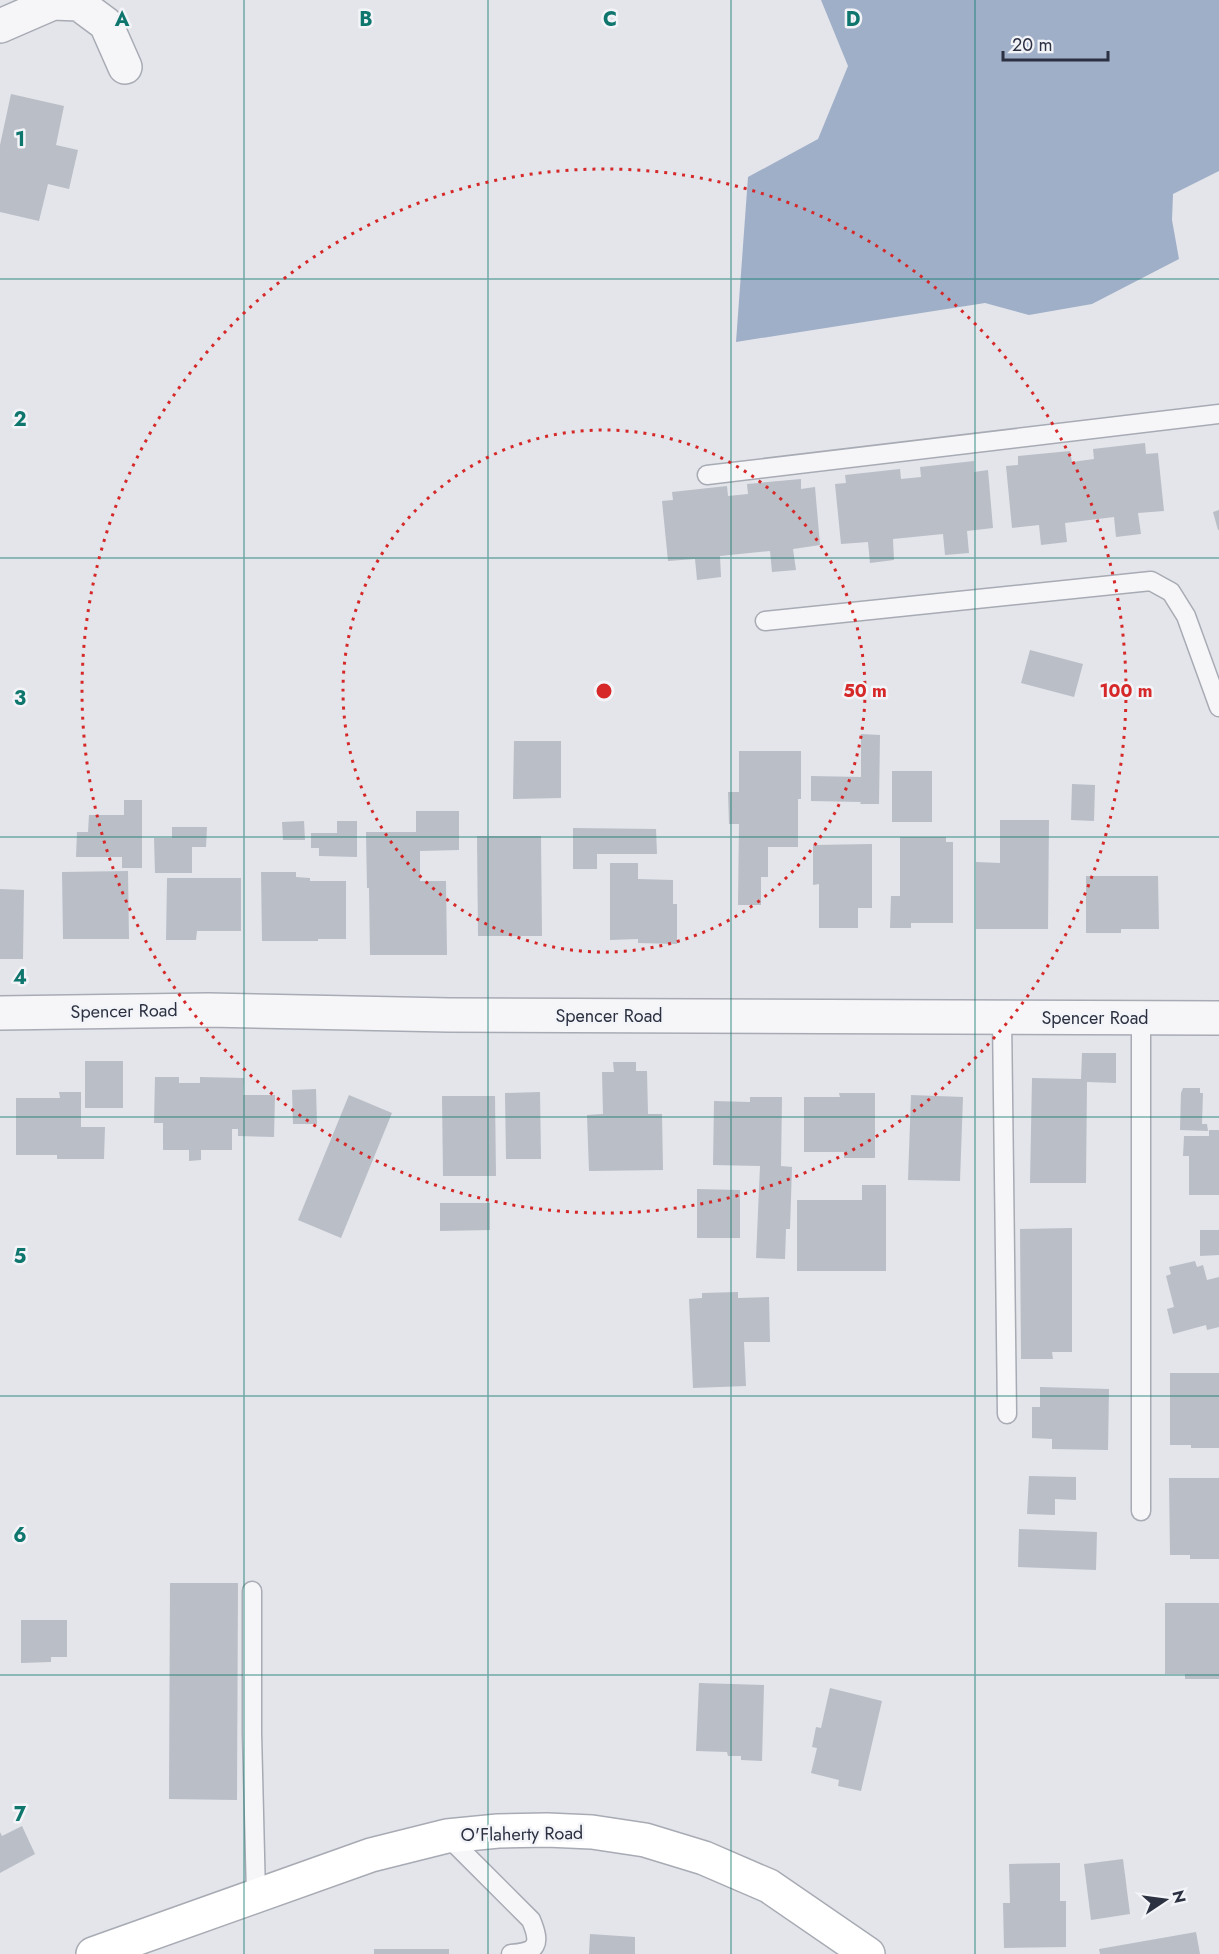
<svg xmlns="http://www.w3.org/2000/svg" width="1219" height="1954" font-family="Jost,sans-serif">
<rect width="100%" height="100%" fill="#e3e5ea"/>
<path fill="#a0afc8" d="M821,0H1219V171L1173,194L1172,220L1179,259L1092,304L1029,315L985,303L736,342L748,177L818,139L848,66Z"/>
<g fill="#babec7">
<path d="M11,94L64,106L56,145L78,150L69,189L48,184L39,221L0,212V145Z"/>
<path d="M1145,443L1146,454L1158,453L1164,511L1138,513L1141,534L1116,537L1114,517L1065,523L1067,542L1041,545L1039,525L1012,528L1006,466L1018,465V456L1070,451L1072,462L1094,459L1093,449Z"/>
<path d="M974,461V472L988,470L993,528L967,531L969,553L945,555L943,534L893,539L894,560L870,563L868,542L841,544L835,484L846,483L845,475L900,469L901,479L921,477L920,467Z"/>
<path d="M801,479V489L815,487L820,545L793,549L796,570L772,572L770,551L720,556L721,577L697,580L695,559L668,561L662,501L673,500L672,492L727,486L728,496L748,494L747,484Z"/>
<path d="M1219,510V530H1218L1213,512Z"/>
<path d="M1030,650L1083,664L1074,697L1021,683Z"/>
<path d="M861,734L880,735L879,804H860L861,802L811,801V776L861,777Z"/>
<path d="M514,741H561V798L513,799Z"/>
<path d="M739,751H801V799H798V847H768V877H761V905H738L739,824H729L728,792H739Z"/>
<rect x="892" y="771" width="40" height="51"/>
<path d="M1072,784L1095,785L1094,821L1071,820Z"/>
<path d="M124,800H142V868H122V857H76L77,832H88L89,815H124Z"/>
<path d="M416,811H459V850L420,851V881H446L447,955H370L369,888H367L366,832H416Z"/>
<path d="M1000,820H1049L1048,929H976V862L1000,863Z"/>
<path d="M304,821L305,840H283L282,822Z"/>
<path d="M337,821H357V857L319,856V848H311V833H337Z"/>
<path d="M172,827H207L206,847H192V873H155L154,838H172Z"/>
<path d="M573,828L656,829L657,854H597V869H573Z"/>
<path d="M477,836H541L542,936H478Z"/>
<path d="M900,837H946V842H953V923H911V928H890L891,896H900Z"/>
<path d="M872,844V908H858V928H819V884L813,885V845Z"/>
<path d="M610,863H638V879L673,880V904H677V944L638,943V939L610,940Z"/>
<path d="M128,871L129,939H63L62,872Z"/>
<path d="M261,872H296V877L310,878V881H346V939H318V941H262Z"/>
<path d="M1086,876H1158L1159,929H1121V933H1086Z"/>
<path d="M167,878H241V931H197L196,940H166Z"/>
<path d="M0,889L24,890L23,959H0Z"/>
<path d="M1082,1053H1116V1083L1087,1082L1086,1183H1030L1032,1078L1081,1079Z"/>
<rect x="85" y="1061" width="38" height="47"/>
<path d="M613,1062H636V1071H647L648,1114H662L663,1170L589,1171L587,1115L603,1114L602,1072H614Z"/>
<path d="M155,1077H179V1083H200V1077L244,1078L243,1095H275L274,1137L238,1136V1129H232V1150H201V1160L189,1161V1150H163V1123H154Z"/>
<path d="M1183,1088H1200V1093H1203L1202,1124H1207L1208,1131L1180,1130L1181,1093Z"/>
<path d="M316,1089L317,1124H293L292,1090Z"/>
<path d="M59,1092H81V1127H105L104,1159H57V1155H16V1098H60Z"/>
<path d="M540,1092L541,1159H506L505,1093Z"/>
<path d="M839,1093H875V1158H844V1152H804V1097H840Z"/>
<path d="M349,1095L392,1113L341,1238L298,1220Z"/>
<path d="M911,1095L963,1097L960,1181L908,1180Z"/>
<path d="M442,1096H495L496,1176H443Z"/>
<path d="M750,1097H782L781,1166L792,1167L790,1229H786L785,1259L756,1258L760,1166L713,1165L714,1101L750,1102Z"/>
<path d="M1209,1130H1219V1195H1189V1156H1183L1184,1136H1209Z"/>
<path d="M862,1185H886V1271H797V1200H862Z"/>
<path d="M697,1189L740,1190V1238H697Z"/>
<path d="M440,1203H490V1230L440,1231Z"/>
<path d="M1072,1228V1352H1052L1053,1359H1021L1020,1229Z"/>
<path d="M1200,1230H1219V1255L1200,1256Z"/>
<path d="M1195,1261L1197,1267L1203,1265L1207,1280L1219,1277V1327L1207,1330L1206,1325L1173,1334L1167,1309L1174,1307L1166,1276L1171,1274L1169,1267Z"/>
<path d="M738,1292V1298L769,1297L770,1342H744L746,1386L693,1388L689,1299L702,1298V1293Z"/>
<path d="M1170,1373H1219V1448H1191V1445H1170Z"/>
<path d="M1040,1387L1109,1389L1108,1450L1052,1449V1439L1032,1438V1407H1040Z"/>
<path d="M1029,1476L1076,1477V1500L1055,1499V1515L1027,1514Z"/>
<path d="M1169,1478H1219V1559H1190V1555H1170Z"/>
<path d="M1019,1529L1097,1532L1096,1570L1018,1567Z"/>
<path d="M170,1583H238L237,1800L169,1799Z"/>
<path d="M1165,1603H1219V1679H1185V1674H1165Z"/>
<path d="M21,1620H67V1657H51V1662L21,1663Z"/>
<path d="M699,1683L764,1685L762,1761L741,1760V1756H728L727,1752L696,1751Z"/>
<path d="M830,1688L882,1701L861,1791L838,1786L839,1780L811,1773L817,1748L812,1747L816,1727L821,1728Z"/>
<path d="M22,1826L35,1854L0,1873V1832L2,1836Z"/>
<path d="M1123,1859L1130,1914L1091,1920L1084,1864Z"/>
<path d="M1060,1863V1901H1066V1947L1004,1948L1003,1903H1010L1009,1864Z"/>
<path d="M1196,1932L1200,1954H1100L1099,1949Z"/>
<path d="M590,1934L635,1937V1954H589Z"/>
<rect x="374" y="1949" width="75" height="5"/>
</g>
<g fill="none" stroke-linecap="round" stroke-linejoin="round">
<defs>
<g id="lane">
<path d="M707,475L1219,414"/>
<path d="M765,621L1151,581L1171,592L1186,616L1219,707"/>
<path d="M1002,1017L1007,1414"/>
<path d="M1141,1511V1018"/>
<path d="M252,1591V1733L256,1895"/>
<path d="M447,1836L531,1920C541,1944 538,1952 511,1954"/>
</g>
<g id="street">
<path d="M0,26L53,3L79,4L106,24L125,67"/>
<path d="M0,1013L208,1010L449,1015L1219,1018"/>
</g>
<path id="secondary" d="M93,1954L371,1855L447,1836L498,1831L547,1830L592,1832L645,1840L704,1858L769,1886L868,1954"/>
</defs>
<use href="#lane" stroke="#a8abb4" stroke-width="21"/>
<use href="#street" stroke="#a8abb4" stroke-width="36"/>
<use href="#secondary" stroke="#a8abb4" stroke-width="36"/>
<use href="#lane" stroke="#f6f6f9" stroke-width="18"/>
<use href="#street" stroke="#f6f6f9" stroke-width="33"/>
<use href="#secondary" stroke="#fff" stroke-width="33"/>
</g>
<path fill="none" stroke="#0f766e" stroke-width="1.5" stroke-opacity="0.55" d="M244,0V1954M488,0V1954M731,0V1954M975,0V1954M0,279H1219M0,558H1219M0,837H1219M0,1117H1219M0,1396H1219M0,1675H1219"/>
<g fill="none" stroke="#d62828" stroke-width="3" stroke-dasharray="3 6">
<circle cx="604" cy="691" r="261"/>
<circle cx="604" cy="691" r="522"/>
</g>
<g text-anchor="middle" stroke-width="5" stroke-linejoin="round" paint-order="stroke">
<g font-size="18" fill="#2c3142" stroke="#f3f4f8">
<text transform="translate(124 1011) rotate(-1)" y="6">Spencer Road</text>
<text x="609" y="1022">Spencer Road</text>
<text x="1095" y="1024">Spencer Road</text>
<text transform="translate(522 1834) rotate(-1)" y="6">O'Flaherty Road</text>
</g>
</g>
<g font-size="20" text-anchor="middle" font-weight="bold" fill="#0f766e" stroke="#f3f4f8" stroke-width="5" stroke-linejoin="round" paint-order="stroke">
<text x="122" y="26">A</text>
<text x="366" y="26">B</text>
<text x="610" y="26">C</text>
<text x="853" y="26">D</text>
<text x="20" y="146">1</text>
<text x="20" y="426">2</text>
<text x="20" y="705">3</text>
<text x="20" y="984">4</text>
<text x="20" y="1263">5</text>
<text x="20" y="1542">6</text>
<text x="20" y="1821">7</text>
</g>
<circle cx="604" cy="691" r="9" fill="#d62828" stroke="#f3f4f8" stroke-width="3"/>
<g font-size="18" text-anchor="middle" font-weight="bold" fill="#d62828" stroke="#f3f4f8" stroke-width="5" stroke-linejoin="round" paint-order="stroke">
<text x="865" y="697">50 m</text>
<text x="1126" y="697">100 m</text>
</g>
<g transform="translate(1165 1900) rotate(77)" stroke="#f3f4f8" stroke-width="4.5" paint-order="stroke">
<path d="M0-4.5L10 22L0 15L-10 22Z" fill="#2c3142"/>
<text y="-9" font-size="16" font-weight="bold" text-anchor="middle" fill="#2c3142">N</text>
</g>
<path d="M1003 51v9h105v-9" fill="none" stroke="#2c3142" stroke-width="3"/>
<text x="1012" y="51" font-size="18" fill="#2c3142" stroke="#f3f4f8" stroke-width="4.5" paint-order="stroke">20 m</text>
</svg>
